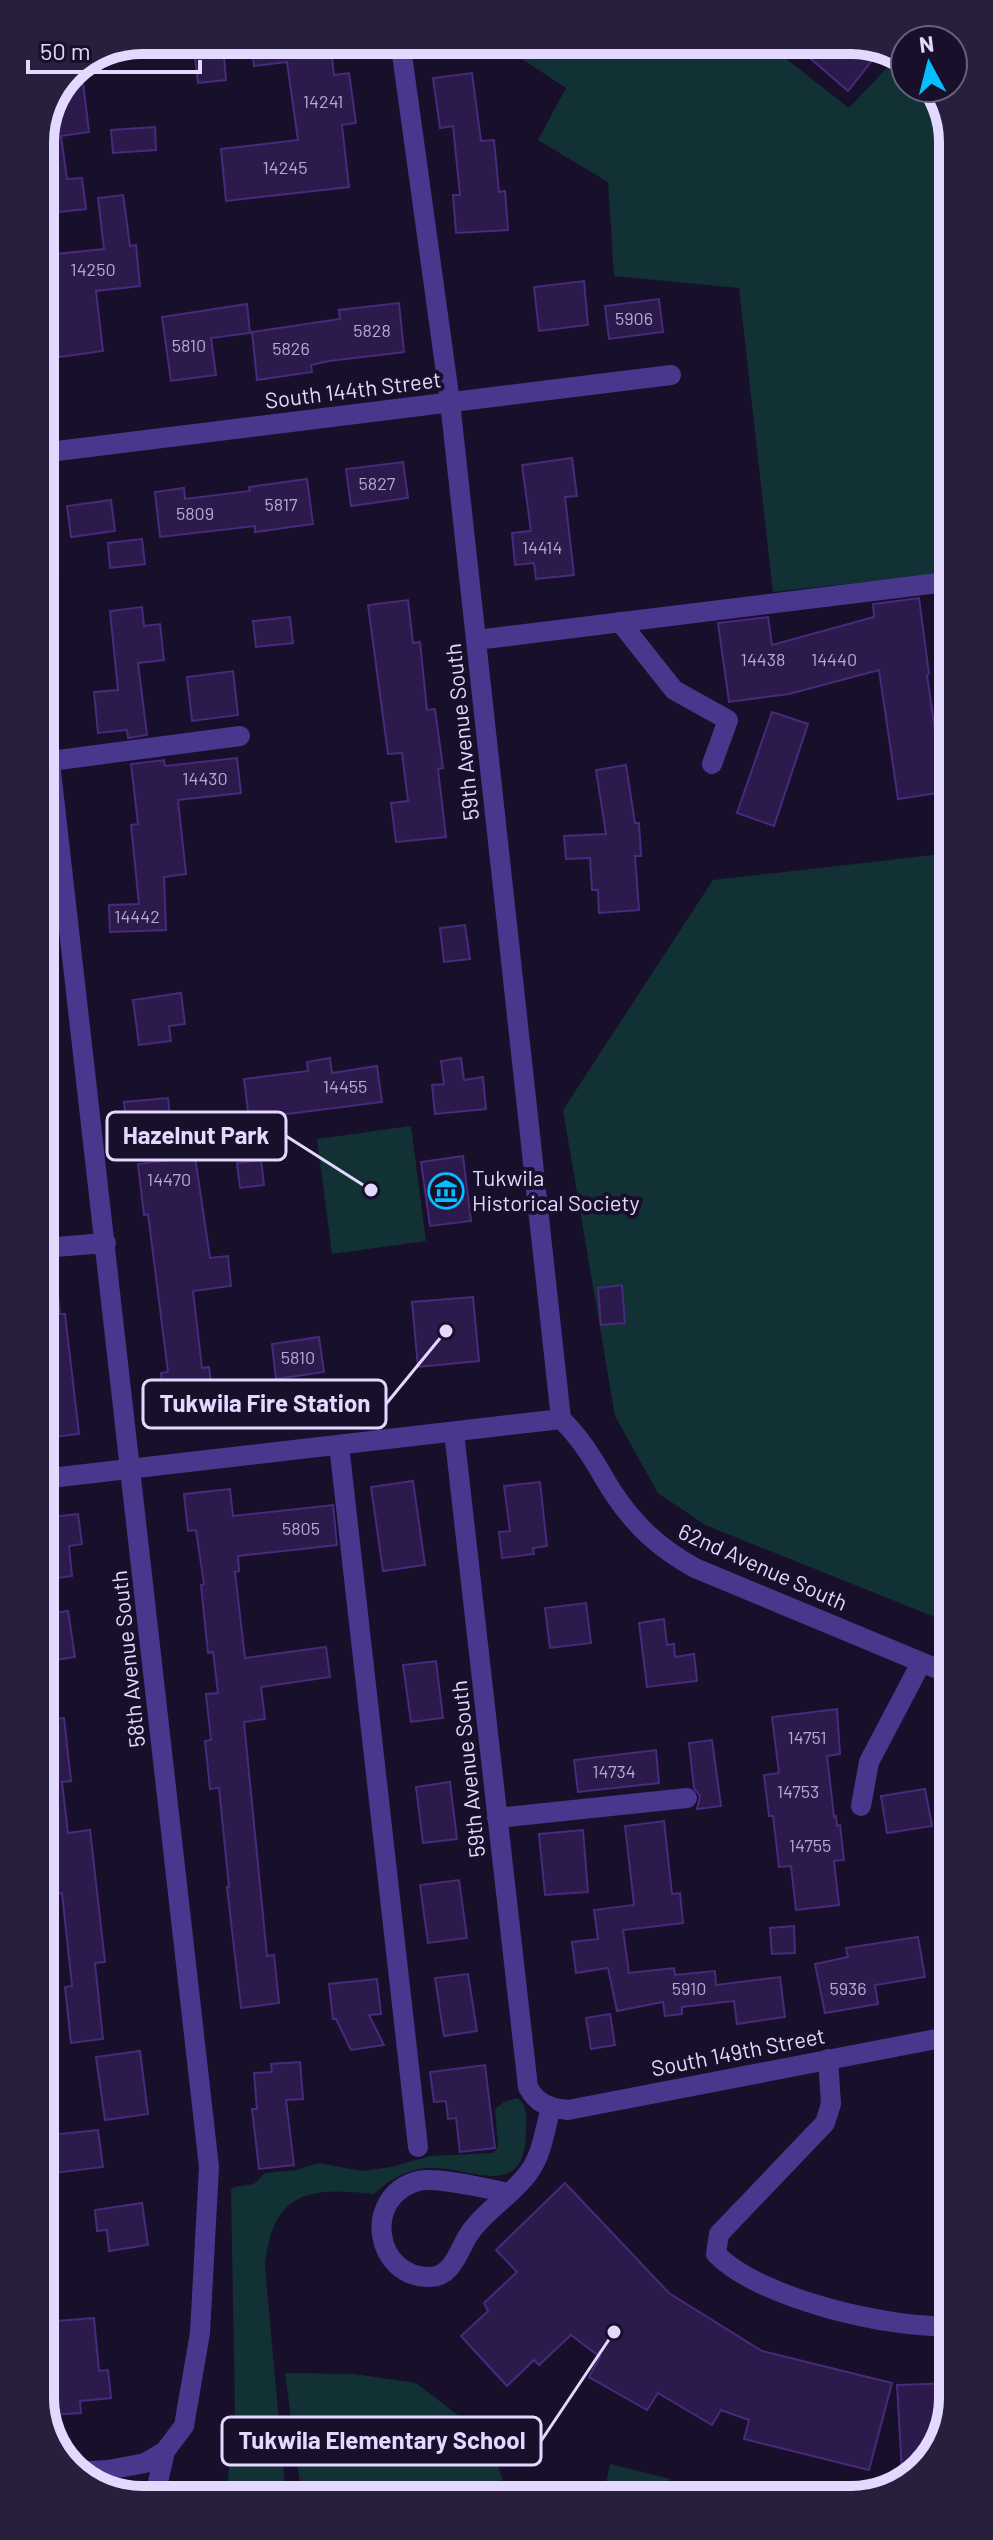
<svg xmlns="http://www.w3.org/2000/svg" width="993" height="2540" font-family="Barlow,sans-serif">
<rect width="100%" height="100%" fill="#180f2b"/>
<g fill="#113135">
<path d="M493,40H762L849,108L898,56L905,58V88H931L949,116L950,612L945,573L773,592L739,288L614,276L608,182L538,140L566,88Z"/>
<path d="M951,853L952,1624L705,1525L658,1493L615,1416L563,1110L713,880Z"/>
<path d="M411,1126L426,1241L332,1254L317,1139Z"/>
<path d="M517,2098C529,2106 526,2120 526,2132C525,2203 471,2166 428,2168C408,2169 388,2180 374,2194C309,2187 272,2191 265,2267L286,2499H226L235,2410L231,2190L234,2187L254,2184L265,2173L296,2170L318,2163L362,2171L391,2167L430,2156L493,2153L497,2149L498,2145L495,2109L504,2102Z"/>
<path d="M285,2373L354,2374L416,2383L468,2423L499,2468L507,2498L302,2499Z"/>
<path d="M610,2464L670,2479L666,2497L586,2498L588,2493L603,2496Z"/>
</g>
<g fill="#2c1a4d" stroke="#472a7b" stroke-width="2">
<path d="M251,40H330L334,75L349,73L356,123L342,125L349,187L226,201L221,149L298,140L287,62L254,66Z"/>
<path d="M789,40H858L881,49L848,91Z"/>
<path d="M224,56L226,80L198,83L195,58Z"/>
<path d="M81,65L89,132L61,136L67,179L82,178L86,209L40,214V136L70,70Z"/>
<path d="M472,73L481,141L494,140L499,192L505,191L508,230L456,233L453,195H460L453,126L440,128L433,78Z"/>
<path d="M155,127L156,150L113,153L111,130Z"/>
<path d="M123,195L130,246L136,245L140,286L96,291L103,351L59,357L46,255L104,249L98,198Z"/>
<path d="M584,281L588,325L539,331L534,287Z"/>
<path d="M659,299L663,332L609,339L605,306Z"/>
<path d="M399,303L404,352L329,361L311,365L312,372L257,380L252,332L340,319L339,310Z"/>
<path d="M247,304L250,333L211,338L216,375L171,381L162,317Z"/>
<path d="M572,458L577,496L565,497L574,575L536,579L534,563L515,565L512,533L531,531L522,465Z"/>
<path d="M403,462L408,498L351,506L346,469Z"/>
<path d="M307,479L313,524L255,532V526L160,537L155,492L184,488L185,499L250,491L249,487Z"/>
<path d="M111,500L115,531L71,537L67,506Z"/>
<path d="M142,539L145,564L110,568L108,543Z"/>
<path d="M919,598L929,674L927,675L944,792L898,799L879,670L789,694L729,702L718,623L768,617L772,645L874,617L873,604Z"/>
<path d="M408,600L413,643L420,642L427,710L435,709L443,768L438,769L446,837L396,842L391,803L408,801L402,753L388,754L368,605Z"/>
<path d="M142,607L144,626L160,624L164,660L138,663L147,735L128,738L127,730L98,733L94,692L118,690L110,611Z"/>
<path d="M290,617L293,643L256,647L253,621Z"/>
<path d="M233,671L238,715L192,721L187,677Z"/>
<path d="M772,712L808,724L774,826L737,813Z"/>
<path d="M237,758L241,793L178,800L186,874L164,877L166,930L110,932L109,905L139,904L131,825L138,824L131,764L164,760L165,766Z"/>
<path d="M626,765L635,823H639L641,856H635L639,910L599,913L598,890H592L590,858L566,859L564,836L606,834L596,770Z"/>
<path d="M465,925L470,959L444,962L440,928Z"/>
<path d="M181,993L185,1024L169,1026L171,1041L139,1045L133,1000Z"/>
<path d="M330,1058L332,1073L377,1066L382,1102L249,1119L244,1079L308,1071L307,1062Z"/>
<path d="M461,1058L464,1080L483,1077L486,1109L435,1114L432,1085L444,1084L441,1061Z"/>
<path d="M168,1098L171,1126L127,1130L124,1102Z"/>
<path d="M463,1156L471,1221L430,1226L421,1162Z"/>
<path d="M195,1157L210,1258L228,1256L231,1286L193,1291L202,1368L209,1367L213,1398L164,1404L161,1373L168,1372L148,1214L144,1215L138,1164Z"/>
<path d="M261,1160L264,1185L240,1188L237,1163Z"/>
<path d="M54,1260L60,1314H65L79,1434L46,1438L42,1411V1261Z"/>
<path d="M622,1285L625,1323L601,1325L598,1288Z"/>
<path d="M473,1297L479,1361L418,1367L412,1302Z"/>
<path d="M319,1337L324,1372L276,1379L272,1344Z"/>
<path d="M413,1481L425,1565L383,1571L371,1487Z"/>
<path d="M540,1482L547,1546L533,1548L534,1554L502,1558L499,1532L510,1531L504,1486Z"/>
<path d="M230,1489L233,1516L333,1505L337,1545L238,1556L239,1571L235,1572L245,1658L326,1647L330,1677L261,1687L265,1719L244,1722L267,1956L274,1955L279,2003L241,2008L227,1887H229L219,1788L210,1789L205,1741L211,1740L206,1694L218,1693L213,1652L208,1653L201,1585L204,1584L196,1530L188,1531L184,1494Z"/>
<path d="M78,1514L82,1544L69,1546L72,1576L42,1580V1518Z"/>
<path d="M586,1603L591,1643L550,1648L545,1608Z"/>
<path d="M68,1611L75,1657L42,1662V1615Z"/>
<path d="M664,1619L667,1645L674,1644L675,1657L694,1654L697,1681L647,1687L639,1623Z"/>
<path d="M436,1661L443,1718L411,1722L403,1665Z"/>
<path d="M837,1709L840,1754L827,1756L834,1817L836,1816L837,1826L840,1825L844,1860L834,1861L839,1905L796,1910L791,1866L779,1867L773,1816H769L764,1775L779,1773L772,1717Z"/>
<path d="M64,1718L71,1781L62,1782L68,1833L90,1830L105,1962L95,1963L103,2039L71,2043L65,1987L72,1986L62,1893L55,1894L47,1815L43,1816V1720Z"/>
<path d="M712,1740L721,1806L697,1809L700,1796L694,1788L689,1743Z"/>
<path d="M656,1750L659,1783L578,1792L574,1760Z"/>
<path d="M450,1782L457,1839L423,1843L416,1787Z"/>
<path d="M925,1789L932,1826L887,1833L881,1796Z"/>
<path d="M664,1821L672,1894L680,1893L683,1923L623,1930L629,1973L674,1968L675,1975L715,1971L716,1985L780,1977L785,2017L737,2024L734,2001L682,2007V2014L665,2016L663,2002L617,2011L608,1968L576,1973L572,1942L598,1939L594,1910L634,1905L625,1826Z"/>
<path d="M583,1830L588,1892L545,1895L539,1834Z"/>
<path d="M459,1880L467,1938L428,1943L420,1885Z"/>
<path d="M794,1926L795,1953L772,1954L770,1928Z"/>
<path d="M918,1937L925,1977L875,1985L878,2004L825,2013L815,1964L848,1957L846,1948Z"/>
<path d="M468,1974L477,2031L444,2036L435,1978Z"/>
<path d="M377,1979L381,2014L369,2015L384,2045L351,2050L336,2019H333L329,1984Z"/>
<path d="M610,2014L615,2045L591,2049L586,2018Z"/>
<path d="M140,2051L148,2114L105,2120L96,2057Z"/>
<path d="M300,2062L303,2099L286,2100L294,2165L259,2169L252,2109H257L254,2073L272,2072L271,2064Z"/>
<path d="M485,2065L495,2148L460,2152L456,2118L448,2119L446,2101L434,2102L430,2072Z"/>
<path d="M98,2130L103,2167L54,2173L50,2135Z"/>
<path d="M565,2183L669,2293L762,2351L892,2383L869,2470L744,2439L749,2420L721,2410L712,2425L658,2393L647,2410L589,2377L600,2357L571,2335L539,2365L534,2360L507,2386L461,2336L488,2311L484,2303L517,2272L496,2250Z"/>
<path d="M142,2203L148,2245L109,2251L107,2230L97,2231L95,2210Z"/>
<path d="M94,2318L99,2371L108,2370L111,2398L80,2401L81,2413L51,2415L47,2363H44L43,2322Z"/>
<path d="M953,2383V2398L932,2460L914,2472H902L897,2385Z"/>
</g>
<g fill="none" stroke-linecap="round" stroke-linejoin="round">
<g stroke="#48378d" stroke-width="20">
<path d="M400,40L450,402L561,1419"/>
<path d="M41,453L671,375"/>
<path d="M620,622L674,690L728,720L712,764"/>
<path d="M476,640L938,583"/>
<path d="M41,683L209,2167L200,2333L184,2426L165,2451L145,2463L108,2470L73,2472"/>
<path d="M51,761L240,736"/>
<path d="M42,1248L106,1243"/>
<path d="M561,1419C584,1441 596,1465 612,1491C635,1526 659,1548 695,1568L952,1675"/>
<path d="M454,1432L528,2087C537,2104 549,2108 568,2110L952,2036"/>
<path d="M339,1445L418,2147"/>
<path d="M42,1479L561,1419"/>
<path d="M861,1806L869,1762L921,1663"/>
<path d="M497,1818L687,1798"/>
<path d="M828,2059L831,2104L825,2123L719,2234L716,2254C760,2299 890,2329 953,2326"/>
<path d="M509,2193C488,2189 436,2176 418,2181C362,2196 374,2278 430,2277C453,2277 459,2249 469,2234C485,2210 513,2195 529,2172C542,2155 545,2128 551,2108"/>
<path d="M154,2500L165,2451"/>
</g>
</g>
<defs>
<symbol id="museum-ring" viewBox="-11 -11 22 22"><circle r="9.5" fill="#180f2b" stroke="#05bdff" stroke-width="1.5"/><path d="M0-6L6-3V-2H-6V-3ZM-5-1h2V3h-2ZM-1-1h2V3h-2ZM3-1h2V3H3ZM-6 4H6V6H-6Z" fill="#05bdff"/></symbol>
</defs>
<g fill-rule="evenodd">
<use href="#museum-ring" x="426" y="1171" width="40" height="40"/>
</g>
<g text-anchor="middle" stroke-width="8" stroke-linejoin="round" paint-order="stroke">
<g font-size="18" fill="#b5a9d2">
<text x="323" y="108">14241</text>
<text x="285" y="174">14245</text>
<text x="93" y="276">14250</text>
<text x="634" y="325">5906</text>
<text x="372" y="337">5828</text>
<text x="189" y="352">5810</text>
<text x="291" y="355">5826</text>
<text x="377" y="490">5827</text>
<text x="281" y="511">5817</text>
<text x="195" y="520">5809</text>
<text x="542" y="554">14414</text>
<text x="763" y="666">14438</text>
<text x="834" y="666">14440</text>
<text x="205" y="785">14430</text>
<text x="137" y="923">14442</text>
<text x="345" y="1093">14455</text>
<text x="169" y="1186">14470</text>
<text x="298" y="1364">5810</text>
<text x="301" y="1535">5805</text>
<text x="807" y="1744">14751</text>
<text x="614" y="1778">14734</text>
<text x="798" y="1798">14753</text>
<text x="810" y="1852">14755</text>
<text x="689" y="1995">5910</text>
<text x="848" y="1995">5936</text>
</g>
<g font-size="22" fill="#e3d9ff" stroke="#180f2b">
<text transform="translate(353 390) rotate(-7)" y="8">South 144th Street</text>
<text transform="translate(462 732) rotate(-96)" y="8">59th Avenue South</text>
<text transform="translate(763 1567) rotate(24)" y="8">62nd Avenue South</text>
<text transform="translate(128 1659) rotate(-96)" y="8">58th Avenue South</text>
<text transform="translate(468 1769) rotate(-96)" y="8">59th Avenue South</text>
<text transform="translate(738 2052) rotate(-11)" y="8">South 149th Street</text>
</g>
<g font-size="22" fill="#e3d9ff" stroke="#180f2b" text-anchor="start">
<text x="472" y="1186">Tukwila<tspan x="472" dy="25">Historical Society</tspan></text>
</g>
</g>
<path d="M0 0H993V2540H0ZM142 54H851A88 88 0 0 1 939 142V2398A88 88 0 0 1 851 2486H142A88 88 0 0 1 54 2398V142A88 88 0 0 1 142 54Z" fill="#281f3c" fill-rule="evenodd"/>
<path fill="none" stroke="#e3d9ff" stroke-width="10" d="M142 54H851A88 88 0 0 1 939 142V2398A88 88 0 0 1 851 2486H142A88 88 0 0 1 54 2398V142A88 88 0 0 1 142 54Z"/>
<path fill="none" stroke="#e3d9ff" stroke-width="3" d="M371 1190L286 1136M446 1331L386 1404M614 2332L541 2441"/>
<g fill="#e3d9ff" stroke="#180f2b" stroke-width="3">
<circle cx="371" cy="1190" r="8"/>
<circle cx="446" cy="1331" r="8"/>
<circle cx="614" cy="2332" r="8"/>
</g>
<g fill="#180f2b" stroke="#e3d9ff" stroke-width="3">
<rect x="107" y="1112" width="179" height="48" rx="8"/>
<rect x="143" y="1380" width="243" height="48" rx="8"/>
<rect x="222" y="2417" width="319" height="48" rx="8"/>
</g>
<g font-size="24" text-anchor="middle" font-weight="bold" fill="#e3d9ff">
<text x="196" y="1144">Hazelnut Park</text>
<text x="265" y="1412">Tukwila Fire Station</text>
<text x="382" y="2449">Tukwila Elementary School</text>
</g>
<g transform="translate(929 64) rotate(353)"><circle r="38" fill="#180f2b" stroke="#696080" stroke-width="2"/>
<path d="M0-6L14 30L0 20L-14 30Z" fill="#05bdff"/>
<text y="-12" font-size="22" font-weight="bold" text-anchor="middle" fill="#e3d9ff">N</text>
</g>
<path d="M28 60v12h172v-12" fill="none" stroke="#e3d9ff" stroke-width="4"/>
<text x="40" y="60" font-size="24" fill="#e3d9ff" stroke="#180f2b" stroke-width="6" paint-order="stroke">50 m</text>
</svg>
